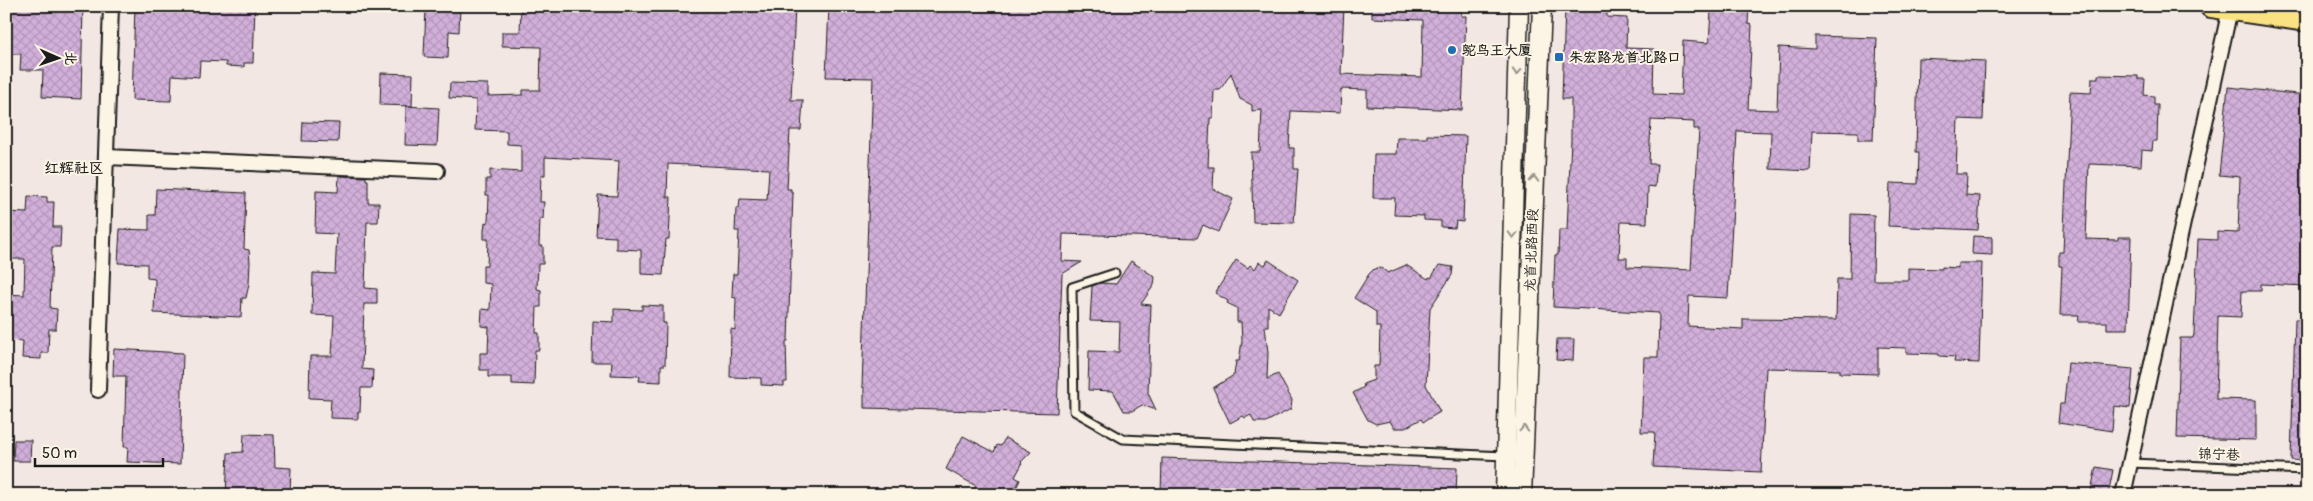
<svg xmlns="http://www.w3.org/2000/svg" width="2313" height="501" font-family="Pangolin,'LXGW WenKai TC',sans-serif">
<defs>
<pattern id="building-cross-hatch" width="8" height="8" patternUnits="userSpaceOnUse" patternTransform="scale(1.25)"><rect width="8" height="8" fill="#d1afda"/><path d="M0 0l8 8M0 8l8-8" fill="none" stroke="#b396ba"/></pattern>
</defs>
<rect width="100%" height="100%" fill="#f3e7e3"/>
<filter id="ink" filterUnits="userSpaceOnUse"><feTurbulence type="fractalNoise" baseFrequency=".02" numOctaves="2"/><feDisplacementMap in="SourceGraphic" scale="10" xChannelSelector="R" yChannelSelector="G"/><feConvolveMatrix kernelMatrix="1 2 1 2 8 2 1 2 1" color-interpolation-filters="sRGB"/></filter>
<g filter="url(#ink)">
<g fill="url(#building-cross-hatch)" stroke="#1c1c1c" fill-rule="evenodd">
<path d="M6,6H83L81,99L42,97L43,70H20L21,54H6Z"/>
<path d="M135,6H255L253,63H244V67L226,66V62L200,61L199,77L172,75L171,101L132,100Z"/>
<path d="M426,6H460L459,32L449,31L448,58L424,57Z"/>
<path d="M521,6H795L791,100H803L801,130H790L787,189H791V193H793L788,341H786L787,382H784V386L761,385V378L730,377L731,329L735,330L736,298L732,297L733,274H737L739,231H735L736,208H739L740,199L767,200L769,169L668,164L667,197H671L669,239H666L663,275L641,274V250L616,249V237L596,236L598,195L617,196L619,161L545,157V175H541L540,202H544L543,219H540L539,246H543V264H538L537,289L541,290V307H537L536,333H539V350H535L534,385L512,384V377H488V370H480V353H488L489,327L481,326L482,309L490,310L491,284L483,283V266H487L488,239H484V231L485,222L488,223L489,195H486V179H490V170L521,172V145L507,144V131L475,130L476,100L449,98L450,83L488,84V96L523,95V90H540L541,47L502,46V32H520Z"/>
<path d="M829,6H1344L1341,74L1422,77L1423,20L1372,18V6H1462L1461,16H1466L1462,110L1367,106V90L1341,89L1340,113L1291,111L1289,148H1294V169H1298L1294,223L1253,222L1251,152H1260L1262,110L1252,111V105L1240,99L1231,73L1220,90H1214L1213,118H1210L1208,167H1214L1213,189L1233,199L1218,232L1203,225L1197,238L1063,234L1062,261L1082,262L1062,274L1057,413L864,408V387H862L873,78L826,77Z"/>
<path d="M1565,6H1607V17L1627,18L1626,48L1654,49L1653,94L1681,95L1683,41L1709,43L1711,11L1733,12V6H1749L1748,24L1752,25L1748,109L1777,110L1779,47L1815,49V36L1877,38L1873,140H1858V132L1812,131L1810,171L1770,169L1771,132L1737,131L1728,298L1689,296L1688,326L1743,329V319L1836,320L1837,279H1850L1851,214L1874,215L1873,280H1908V268L1942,269V267L1958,268V263H1982L1979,363L1954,362L1955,357L1939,356V354L1906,353V348L1878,347V374L1840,373V370L1766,368L1761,472L1653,467L1655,432H1641L1644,357H1658L1659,313L1553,307L1555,255H1558L1559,230H1567L1571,139V99H1562ZM1651,120L1694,122V129H1699L1691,270L1627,267V258H1619L1621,222L1647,223L1648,186L1655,187L1657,164H1649Z"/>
<path d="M1918,58L1985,61L1983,120L1958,119L1956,174H1967L1966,195L1980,196L1978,230L1888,226L1890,183L1918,184L1919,152H1916Z"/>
<path d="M381,73L413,74L412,106L380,105Z"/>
<path d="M2098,75L2138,76V79H2145L2144,95L2154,96V105H2158L2157,141H2153L2152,151L2142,150L2141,166L2089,164L2086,239L2118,240V237H2131L2128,329H2107V322H2078L2079,315H2060L2062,266H2059V252H2063L2070,92L2091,93L2092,78H2098Z"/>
<path d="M2228,87L2307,95V286L2261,284V291H2242L2241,317L2218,316L2216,399L2256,400V440L2177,438L2180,338H2193L2194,334L2198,239L2217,240V232L2238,233L2240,177L2219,175Z"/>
<path d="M406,106L439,108L437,146L405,145Z"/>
<path d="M303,122L339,123L338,142L302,141Z"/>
<path d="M1427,135L1466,136L1463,222L1456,221L1455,228L1441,227V221L1424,220V216L1394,215L1395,198H1373L1374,154H1396L1397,138H1427Z"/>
<path d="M339,176L366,177V180H368V203H379L378,222H367L365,288L377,289V304H364L362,369L373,370L372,388H361L360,412H358V419L330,418L331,399L309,398L310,356H332L334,316L312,315L313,273L335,274L337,234L315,233L316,191L338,192Z"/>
<path d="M156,189L246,193L244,249L249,250L250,262L249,284L246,298H242L241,317L154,313L155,279L147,278V264L118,263L120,229L149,230V215H155Z"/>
<path d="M28,196L47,197V202H54L53,227H61L60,247H52L50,308L57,309L56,329H49L48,353H41V359L22,358L23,341L6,340V294L24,295L25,259H6V212L27,213Z"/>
<path d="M1973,236L1992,237V255L1972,254Z"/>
<path d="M1236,260L1248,268L1250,265L1255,269L1259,262L1265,265L1268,260L1298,280L1279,313L1268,306V326H1265L1268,353L1267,379L1278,374L1292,400L1291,409L1266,422H1254L1251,415L1245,418L1243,416L1230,423L1213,388L1234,375L1236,361H1239L1242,341L1241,322H1237V308L1227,303L1228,301L1215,293Z"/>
<path d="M1131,261L1155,277L1154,285L1141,304L1151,305L1148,393L1156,410L1142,405L1132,411H1124L1113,391L1088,390L1089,351L1119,352L1120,322L1090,321L1092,286L1100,283L1116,284Z"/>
<path d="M1406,265L1428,279L1429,277L1431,278L1439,265L1453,267L1452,275L1430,308L1426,385L1440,412L1423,422L1421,419L1405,428H1394L1390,421L1376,424L1368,420L1353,393L1364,387L1363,384L1374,380V366H1379L1380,327H1376V312L1354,298L1369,274L1374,269L1381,268L1388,273Z"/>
<path d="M642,305L663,306V323H666L665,365H661V382L639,381L640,376L611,375L612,362H592L593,321L614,322V309L642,310Z"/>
<path d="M2295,319H2307V461L2291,460Z"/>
<path d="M1557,339H1574L1573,361L1556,360Z"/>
<path d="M114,349L183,353L180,464L127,462L128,447H124L126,376H113Z"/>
<path d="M2068,363L2133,369L2130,408L2114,406L2112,431L2058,423L2060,404H2064Z"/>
<path d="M244,434L274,435L275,467L291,468L290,492H272V495H226L228,453L243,452Z"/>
<path d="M963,436L994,452L997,445L1001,446L1005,438L1031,452L1021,462L1022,464L1015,477L1020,480L1014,492L1008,489L1005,495H971L976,486L946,469Z"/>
<path d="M14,440H31L30,461H13Z"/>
<path d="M1162,458L1457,468L1456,495H1161Z"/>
<path d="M2096,467L2113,470L2108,495H2090Z"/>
</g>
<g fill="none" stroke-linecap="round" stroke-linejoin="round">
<defs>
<g id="service">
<path d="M1115,273L1072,287L1074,411L1123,439L1505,456"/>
<path d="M2130,463L2307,470"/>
</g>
<g id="minor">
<path d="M106,157L437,171"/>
<path d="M98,390L111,6"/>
<path d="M2123,495L2230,9"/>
</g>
<g id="tertiary">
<path d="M1505,495L1519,6"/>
<path d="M1522,495L1542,6"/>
</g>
<path id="primary" d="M2211,6L2307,20"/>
</defs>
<use href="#service" stroke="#1c1c1c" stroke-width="11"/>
<use href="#minor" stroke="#1c1c1c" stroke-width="18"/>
<use href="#tertiary" stroke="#1c1c1c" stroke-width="21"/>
<use href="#primary" stroke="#1c1c1c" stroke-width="26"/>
<use href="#service" stroke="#fcf5e5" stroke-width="7"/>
<use href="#minor" stroke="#fcf5e5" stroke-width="14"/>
<use href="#tertiary" stroke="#fcf5e5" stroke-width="18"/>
<use href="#primary" stroke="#fae181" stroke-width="22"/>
</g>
<defs><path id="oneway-chevron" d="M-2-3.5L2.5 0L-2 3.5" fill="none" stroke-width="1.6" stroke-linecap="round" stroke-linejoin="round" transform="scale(1.25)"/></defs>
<g stroke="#97938b">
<use href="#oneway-chevron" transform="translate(1517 72) rotate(92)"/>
<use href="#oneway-chevron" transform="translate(1534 179) rotate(-88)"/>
<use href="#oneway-chevron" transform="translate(1513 235) rotate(92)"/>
<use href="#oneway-chevron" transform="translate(1524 429) rotate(-88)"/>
</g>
</g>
<g fill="#1f6fb2" stroke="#fcf5e5" stroke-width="2">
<circle cx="1452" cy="50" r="5"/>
<rect x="1554" y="52" width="10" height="10" rx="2.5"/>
</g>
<g text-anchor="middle" stroke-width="4" stroke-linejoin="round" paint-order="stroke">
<g font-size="14" font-weight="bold" fill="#1c1c1c" stroke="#fcf5e5" text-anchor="start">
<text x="1462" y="55">鸵鸟王大厦</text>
<text x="1569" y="62">朱宏路龙首北路口</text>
</g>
<g font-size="14" fill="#1c1c1c" stroke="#fcf5e5">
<text transform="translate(1531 250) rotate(-88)" y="5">龙首北路西段</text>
<text transform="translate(2219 454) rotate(2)" y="5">锦宁巷</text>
</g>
<g font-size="15" font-weight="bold" fill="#1c1c1c" stroke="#fcf5e5">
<text x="74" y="173">红辉社区</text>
</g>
</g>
<rect width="2313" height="501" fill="none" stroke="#fcf5e5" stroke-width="25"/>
<rect x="12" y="12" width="2288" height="476" fill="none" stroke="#1c1c1c" stroke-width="2" filter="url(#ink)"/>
<g transform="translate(58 58) rotate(92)" stroke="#fcf5e5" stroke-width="4" paint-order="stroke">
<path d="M0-4L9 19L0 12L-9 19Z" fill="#1c1c1c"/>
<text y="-8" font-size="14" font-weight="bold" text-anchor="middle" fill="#1c1c1c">北</text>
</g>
<path d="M35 458v8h128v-8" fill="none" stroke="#1c1c1c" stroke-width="2.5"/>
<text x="42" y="458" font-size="15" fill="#1c1c1c" stroke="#fcf5e5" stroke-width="4" paint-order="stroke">50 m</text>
</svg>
